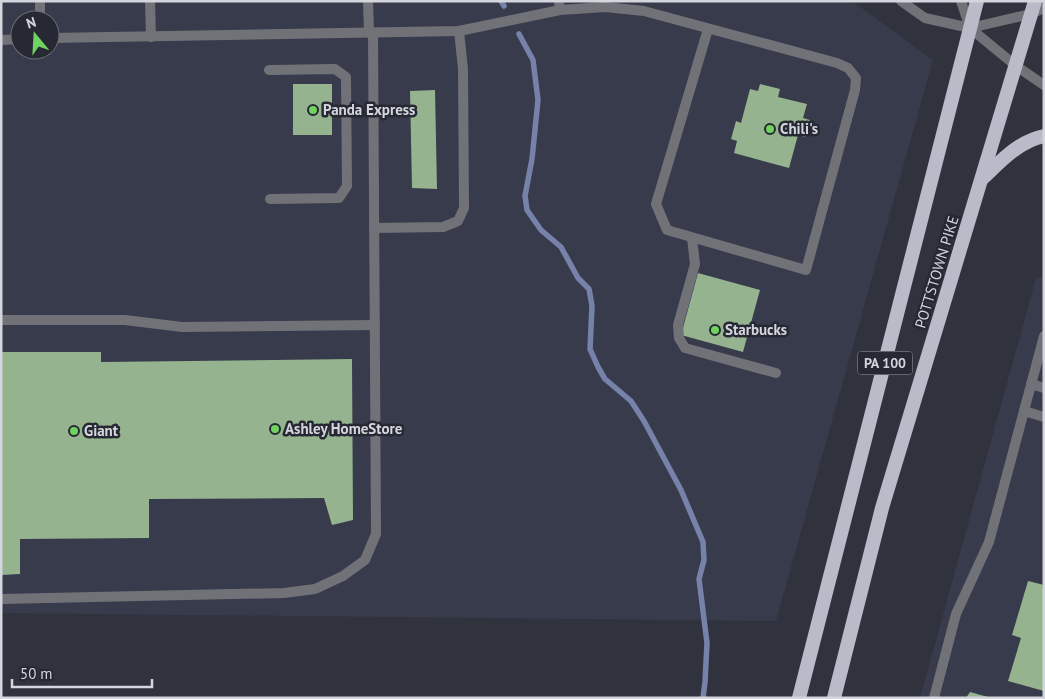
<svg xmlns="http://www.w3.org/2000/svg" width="1045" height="699" font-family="'PT Sans',sans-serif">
<rect width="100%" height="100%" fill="#30333d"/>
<g fill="#373b4b" fill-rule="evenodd">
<path d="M1,1H852L933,60L776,621L1,613ZM20,20H50V50H20Z"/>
<path d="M1044,277V698H920L1036,278Z"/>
</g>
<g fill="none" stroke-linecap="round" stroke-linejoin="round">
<g stroke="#7782aa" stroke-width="5.5">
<path d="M501,1L504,6"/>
<path d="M519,34L533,60L538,100L532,159L525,196L527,210L541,230L561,247L578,278L589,289L592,306L590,349L598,367L605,379L631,401L644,421L681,490L703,542L704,560L699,579L707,643L705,682L703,698"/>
</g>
</g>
<g fill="#94b38e">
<rect x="293" y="84" width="39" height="51"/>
<path d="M760,84L780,89L778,97L807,104L803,118L810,120L805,137L798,135L789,168L734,153L737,141L731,139L736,121L741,123L750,89L758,91Z"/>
<path d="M435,90L437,189L412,188L410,91Z"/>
<path d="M698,273L760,290L743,352L681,335Z"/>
<path d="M1,352H101V362L352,359L353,520L332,525L324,498L149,499V538L20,539V574L1,575Z"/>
<path d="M1028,581L1044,585V691L1008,681L1021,638L1012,635Z"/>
<path d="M970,692L988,697V698H966Z"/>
</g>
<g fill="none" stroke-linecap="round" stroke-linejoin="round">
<g stroke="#717278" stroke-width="10">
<path d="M40,1V20"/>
<path d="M150,1L151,37"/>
<path d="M368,1L369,33"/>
<path d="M560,10L605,7L644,11L837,63L848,68L856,78L855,90L806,270L667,230L656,204L708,29"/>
<path d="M50,38L459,31L560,10L559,1"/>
<path d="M1,40L20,39"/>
<path d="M269,70L335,69L346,77L347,186L339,198L270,199"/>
<path d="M374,228L443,227L458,221L464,208L463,69L459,31"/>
<path d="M692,238L695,264L678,325L679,338L685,348L776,373"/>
<path d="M1,320H125L182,327L375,325"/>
<path d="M1031,384L1044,388"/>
<path d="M1024,411L1044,417"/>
<path d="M1,599L284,593L315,589L343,576L365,560L376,534L373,33"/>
<path d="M934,698L956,614L989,542L1044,336"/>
</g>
<path stroke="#717278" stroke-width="10" d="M970,28L1031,14L1044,8"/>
<g stroke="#717278" stroke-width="10">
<path d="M901,1L925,18L970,28L1016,66L1044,85"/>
<path d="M961,1L970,28"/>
</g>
<g stroke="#b9bcc8" stroke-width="14">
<path d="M983,178C1001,161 1019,141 1044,136"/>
<path d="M799,698L977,1"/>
<path d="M834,698L882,508L1035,1"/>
</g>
</g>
<g fill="#70d35f" stroke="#262933" stroke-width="2">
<circle cx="313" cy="110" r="5"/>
<circle cx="770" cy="129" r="5"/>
<circle cx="715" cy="330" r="5"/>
<circle cx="275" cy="429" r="5"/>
<circle cx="74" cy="431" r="5"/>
</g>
<g text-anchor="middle" stroke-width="5" stroke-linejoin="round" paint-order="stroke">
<rect fill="#262933" stroke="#a0a2aa" stroke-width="1" x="857.5" y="351.5" width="55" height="23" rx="4"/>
<g font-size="14" font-weight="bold" fill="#d4d6dd">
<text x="885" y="368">PA 100</text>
</g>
<g font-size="15" font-weight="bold" fill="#d4d6dd" stroke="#262933" text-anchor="start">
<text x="323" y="115">Panda Express</text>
<text x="780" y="134">Chili's</text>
<text x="725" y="335">Starbucks</text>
<text x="285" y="434">Ashley HomeStore</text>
<text x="84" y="436">Giant</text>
</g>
<g font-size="15" fill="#d4d6dd" stroke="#262933">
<text transform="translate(937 272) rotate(-73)" y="5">POTTSTOWN PIKE</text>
</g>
</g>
<rect width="1045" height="699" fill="none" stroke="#d4d6dd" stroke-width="5"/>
<g transform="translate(35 35) rotate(342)"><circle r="24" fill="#262933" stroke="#6c6e77"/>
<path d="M0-4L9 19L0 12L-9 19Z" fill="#70d35f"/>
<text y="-8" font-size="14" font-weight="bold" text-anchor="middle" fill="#d4d6dd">N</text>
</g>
<path d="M12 679v8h140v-8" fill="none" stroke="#d4d6dd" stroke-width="2.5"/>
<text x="20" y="679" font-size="15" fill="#d4d6dd" stroke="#262933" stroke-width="4" paint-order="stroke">50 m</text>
</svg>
